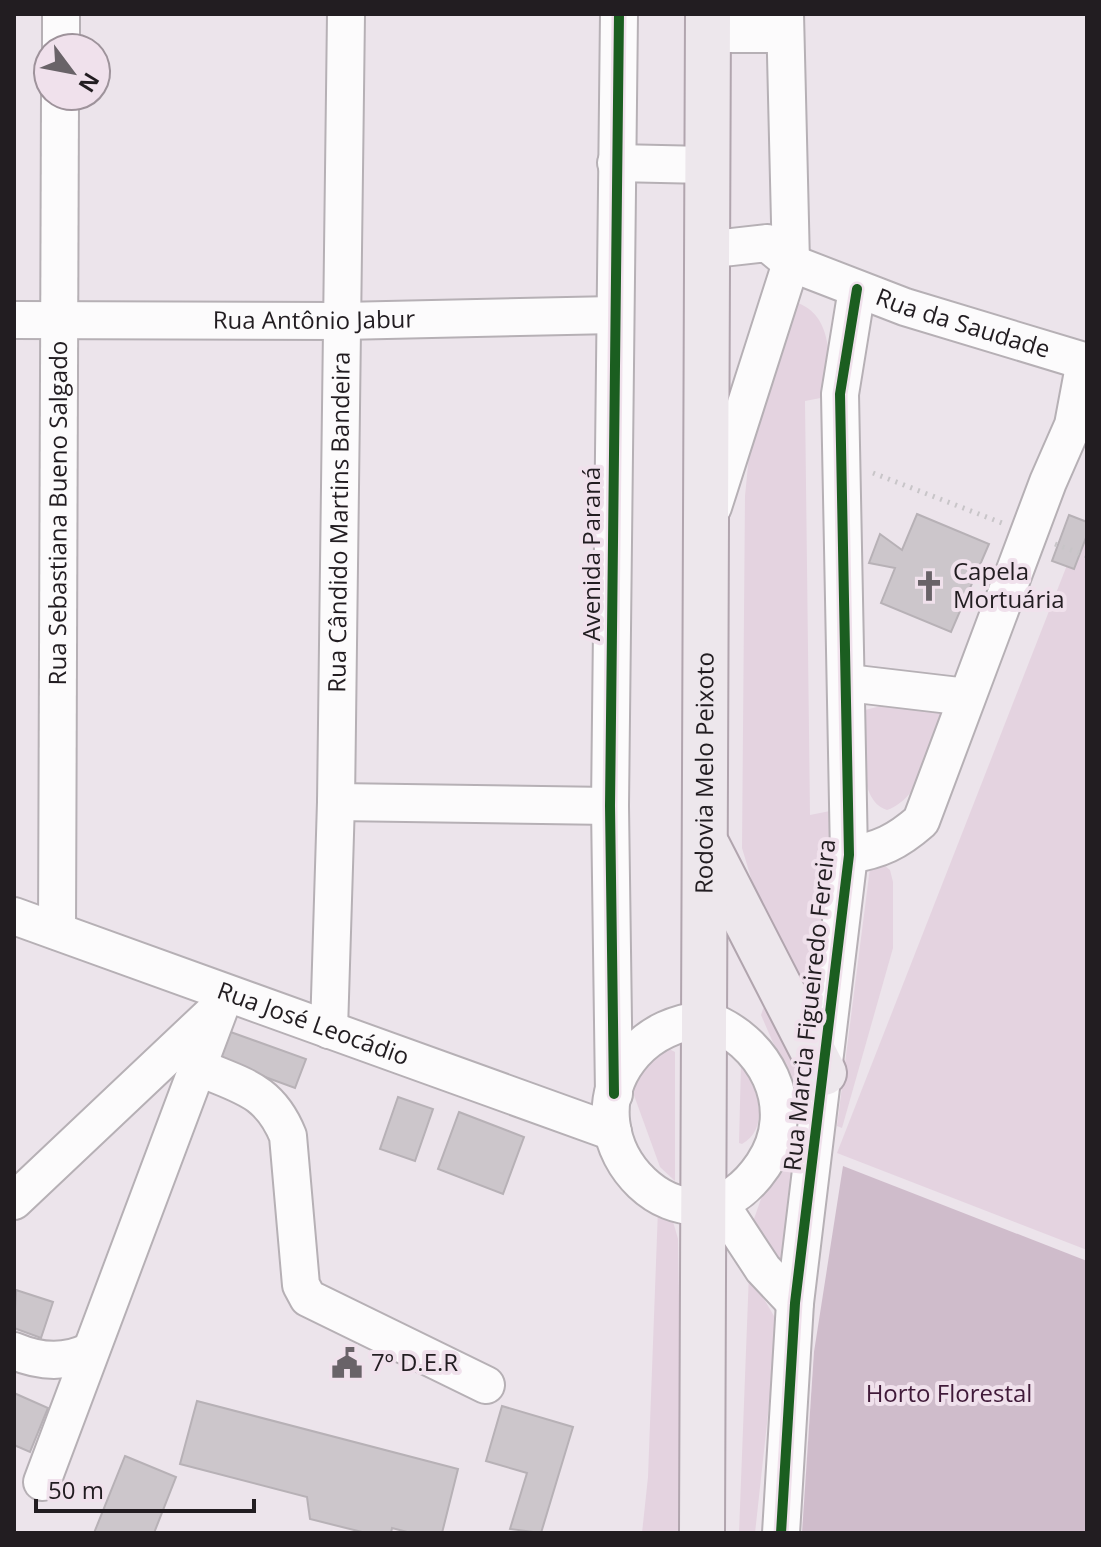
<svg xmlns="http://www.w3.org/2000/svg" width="1101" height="1547" font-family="'Open Sans',sans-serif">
<rect width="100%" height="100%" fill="#ece4eb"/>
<g fill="#e4d3e0">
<path d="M795,302C835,315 828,361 831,396L805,401L810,815L840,809L813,1009L760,908L742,848L745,496L755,394Z"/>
<path d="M1087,514V1250L837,1153Z"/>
<path d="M893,703L944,709L946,717C935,746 920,799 887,810C857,801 863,742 863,718L865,710Z"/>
<path d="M875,858L890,870L893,882V948L842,1128L837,1126L871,860Z"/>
<path d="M766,1000L809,1063L786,1274L748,1236L778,1150L784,1068L761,1015Z"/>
<path d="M669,1049L675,1052V1181L660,1167L631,1087L655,1057Z"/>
<path d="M741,1064L748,1065C756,1091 771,1127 742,1144L739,1143Z"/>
<path d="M658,1209L672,1218L678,1239L683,1533H642L648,1477Z"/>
<path d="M749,1273L778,1323L755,1533H739Z"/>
</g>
<path fill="#cfbccb" d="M843,1166L1087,1261V1533H802L814,1352Z"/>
<g fill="#ccc6cb" stroke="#b7b1b6" stroke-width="2">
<path d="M917,514L989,544L951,632L881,603L895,568L869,563L880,534L902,550Z"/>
<path d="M1069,515L1087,522V535L1074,569L1052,561Z"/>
<path d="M225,1030L306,1059L295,1088L214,1058Z"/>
<path d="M398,1097L433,1109L415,1161L380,1149Z"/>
<path d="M459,1112L524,1137L503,1194L438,1169Z"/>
<path d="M16,1290L53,1302L41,1338L14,1328Z"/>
<path d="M14,1393L48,1408L30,1452L14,1445Z"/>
<path d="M197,1401L458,1469L442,1533H411L392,1528L391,1533H366L310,1519L307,1497L180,1464Z"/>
<path d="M502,1406L573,1427L541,1533L510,1529L527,1473L486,1461Z"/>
<path d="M125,1456L176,1477L154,1533H94Z"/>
</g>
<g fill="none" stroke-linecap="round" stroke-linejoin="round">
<defs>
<g id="minor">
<path d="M708,34H785"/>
<path d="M61,48V14"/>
<path d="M616,163L706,165"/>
<path id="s1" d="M705,250L767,243L791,263L905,307L1087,362"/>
<path id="s2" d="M14,320L342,321L614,315"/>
<path d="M713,507L791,263L785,14"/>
<path d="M848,683L967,697"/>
<path d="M336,802L610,806"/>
<path d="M849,855C880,850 897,842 921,821L1048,482L1073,425L1085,361"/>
<path id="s3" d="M14,916L613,1132"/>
<path id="s4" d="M57,931L60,96"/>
<path d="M704,1019C764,1038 802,1107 763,1165C689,1275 557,1140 634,1053C653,1032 676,1023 704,1019Z"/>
<path id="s5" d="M329,1030L336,802L346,14"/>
<path d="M198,1067C241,1086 269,1089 288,1136L301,1285L308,1298L486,1385"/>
<path d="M614,1094L610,806L619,14"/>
<path d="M14,1201L213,1013"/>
<path d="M719,1202L763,1269L795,1303"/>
<path d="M14,1351C40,1362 65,1364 90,1351"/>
<path d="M42,1482L221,1005"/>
<path d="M781,1533L795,1303L849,855L840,394L857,289"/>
</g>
<g id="major">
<path d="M708,847L824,1073"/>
<path id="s6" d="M702,1533L708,14"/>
</g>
</defs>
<use href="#minor" stroke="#b6b0b5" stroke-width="40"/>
<use href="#major" stroke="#b1a5ae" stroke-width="48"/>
<g stroke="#c8c5c8" stroke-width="5" stroke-dasharray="2 6" stroke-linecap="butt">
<path d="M873,473L1002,523"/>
<path d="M1055,544L1087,556"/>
</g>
<use href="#minor" stroke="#fcfbfc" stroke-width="36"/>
<use href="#major" stroke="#ede7ec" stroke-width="44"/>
<defs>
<g id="cycleway">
<path d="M614,1094L610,806L619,14"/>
<path d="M781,1533L795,1303L849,855L840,394L857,289"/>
</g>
</defs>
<use href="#cycleway" stroke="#f0e1ec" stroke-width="15"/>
<use href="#cycleway" stroke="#1b5e20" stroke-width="10"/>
</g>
<defs>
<symbol id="church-bare" viewBox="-9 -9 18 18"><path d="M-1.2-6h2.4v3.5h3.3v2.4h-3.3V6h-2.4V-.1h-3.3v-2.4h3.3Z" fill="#696368" stroke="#f0e1ec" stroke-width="2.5" paint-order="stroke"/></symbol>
<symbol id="civic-bare" viewBox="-9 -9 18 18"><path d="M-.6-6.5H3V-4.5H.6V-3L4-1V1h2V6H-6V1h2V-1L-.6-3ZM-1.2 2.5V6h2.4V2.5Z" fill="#696368" stroke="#f0e1ec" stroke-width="2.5" paint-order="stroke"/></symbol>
</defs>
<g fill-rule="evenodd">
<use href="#church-bare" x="907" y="564" width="44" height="44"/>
<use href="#civic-bare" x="325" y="1341" width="44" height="44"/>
</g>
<g text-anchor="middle" stroke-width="8" stroke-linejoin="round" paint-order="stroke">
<g font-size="24" fill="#221d21" stroke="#f0e1ec">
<text dy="8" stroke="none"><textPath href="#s2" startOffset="300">Rua Antônio Jabur</textPath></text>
<text dy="8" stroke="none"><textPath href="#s1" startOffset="276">Rua da Saudade</textPath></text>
<text dy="8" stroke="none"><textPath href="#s4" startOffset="418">Rua Sebastiana Bueno Salgado</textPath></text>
<text dy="8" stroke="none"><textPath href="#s5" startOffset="508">Rua Cândido Martins Bandeira</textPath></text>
<text transform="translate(592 554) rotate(-90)" y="8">Avenida Paraná</text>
<text dy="8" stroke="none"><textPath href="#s6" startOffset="760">Rodovia Melo Peixoto</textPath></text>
<text transform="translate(810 1005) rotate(-84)" y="8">Rua Marcia Figueiredo Fereira</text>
<text dy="8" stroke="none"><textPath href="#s3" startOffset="318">Rua José Leocádio</textPath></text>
</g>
<g font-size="24" fill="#221d21" stroke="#f0e1ec" text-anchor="start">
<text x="953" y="580">Capela<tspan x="953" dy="28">Mortuária</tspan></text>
<text x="371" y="1371">7º D.E.R</text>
</g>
<g font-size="24" fill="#401a39" stroke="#f0e1ec">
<text x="949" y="1402">Horto Florestal</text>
</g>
</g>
<rect width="1101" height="1547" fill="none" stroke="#221d21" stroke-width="32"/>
<g transform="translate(72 72) rotate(122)"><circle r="38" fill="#f0e1ec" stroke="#9e939b" stroke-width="2"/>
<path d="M0-6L14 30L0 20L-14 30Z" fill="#696368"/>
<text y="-12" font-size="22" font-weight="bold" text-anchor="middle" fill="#221d21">N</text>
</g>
<path d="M36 1499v12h218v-12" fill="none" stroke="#221d21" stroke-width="4"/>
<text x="48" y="1499" font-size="24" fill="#221d21" stroke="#f0e1ec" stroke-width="6" paint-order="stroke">50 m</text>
</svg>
